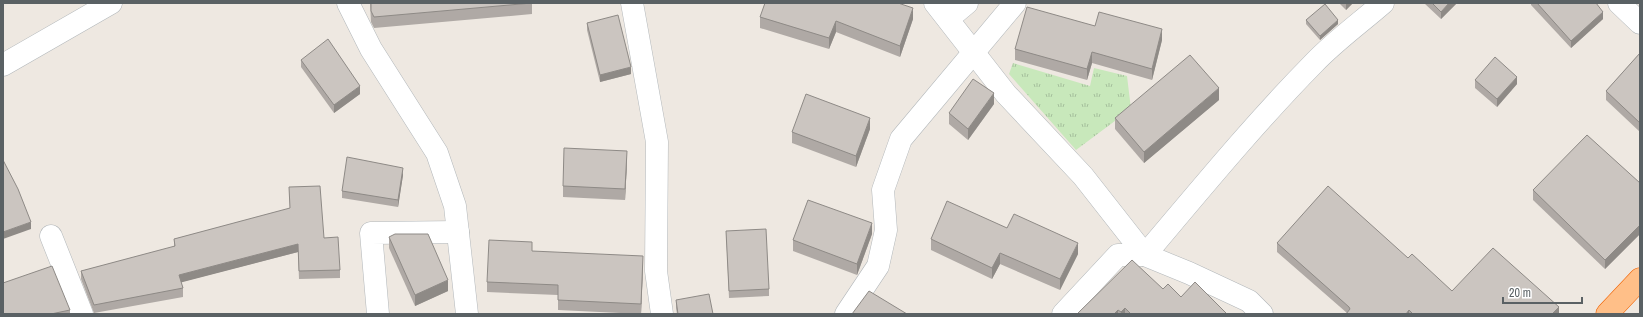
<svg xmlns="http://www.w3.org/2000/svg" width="1643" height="317" font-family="'Archivo Narrow',sans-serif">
<defs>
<pattern id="park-tufts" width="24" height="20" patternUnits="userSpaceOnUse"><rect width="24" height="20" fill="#c8e8bb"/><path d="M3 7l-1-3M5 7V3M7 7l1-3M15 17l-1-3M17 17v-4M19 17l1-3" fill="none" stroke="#a5bf9c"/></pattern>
</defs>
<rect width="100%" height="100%" fill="#eee8e1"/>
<path fill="url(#park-tufts)" d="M1013,63L1090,86L1094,68L1127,76L1131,109L1076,150L1009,74Z"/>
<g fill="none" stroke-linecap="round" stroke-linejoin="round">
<defs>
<g id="minor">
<path d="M348,3L371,49L437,153L455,206L467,314"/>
<path d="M632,3L657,142L656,271L662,314"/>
<path d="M935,3L1006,94L1083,176L1145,255L1189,273L1249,301L1262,314"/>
<path d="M1619,3L1640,23"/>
<path d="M948,19L967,3"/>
<path d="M3,65L111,3"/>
<path d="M51,236L82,314"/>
<path d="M378,314L371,233L458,232"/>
<path d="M846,314L878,266L886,230L883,190L901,139L1015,3"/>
<path d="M1063,314L1118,255H1145C1200,190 1254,124 1314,63C1335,41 1360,23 1383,3"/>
</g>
<path id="highway" d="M1607,314L1640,279"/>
</defs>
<use href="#minor" stroke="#b2b7ba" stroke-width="23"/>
<use href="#highway" stroke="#f06100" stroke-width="23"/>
<use href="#minor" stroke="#fff" stroke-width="22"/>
<use href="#highway" stroke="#ffbf88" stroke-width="22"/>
</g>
<g fill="#afa9a5">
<path d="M370,3H532V14L374,28L371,22Z"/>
<path d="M1339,3H1353L1346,10Z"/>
<path d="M1424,3H1457L1441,19Z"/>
<path d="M1531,3H1596L1603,19L1571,48L1531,5Z"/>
<path d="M760,17L913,19L900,57L836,32L829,49L760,28Z"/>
<path d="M1306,20L1338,24L1320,40L1306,24Z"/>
<path d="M587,23L631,74L600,82L587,30Z"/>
<path d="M1095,26L1162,40L1152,80L1092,63L1087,80L1015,60V49Z"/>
<path d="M1640,53V132L1606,100V91Z"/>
<path d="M301,60L360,94L334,113L301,67Z"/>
<path d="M1475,80L1517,84L1497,107L1475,88Z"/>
<path d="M1219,100L1144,163L1115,129V118Z"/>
<path d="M994,104L968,140L949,124V113Z"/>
<path d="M870,129L856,167L792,143V132Z"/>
<path d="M627,162L625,200L563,197V186Z"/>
<path d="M403,175L398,207L342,198V191Z"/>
<path d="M1640,183V234L1605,269L1533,200V190Z"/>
<path d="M289,187L324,238L340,270V278L299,279L298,252L181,282L183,288V297L94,313L81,279V271L174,247V239L290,209Z"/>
<path d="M1007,228L1078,254L1060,290L1000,264L992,279L931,250V239Z"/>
<path d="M726,231L769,289V296L729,298Z"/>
<path d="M872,234L857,275L793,251V240Z"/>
<path d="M389,237L448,291L415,306L389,248Z"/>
<path d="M1277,243L1408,258L1452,291L1559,314H1346L1347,313L1277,252Z"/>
<path d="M532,251L643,266L641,314L558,310V295L487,292V282Z"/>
<path d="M1163,289L1181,297L1227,314H1077Z"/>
<path d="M676,300L713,314H677L676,308Z"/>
<path d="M70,310V314H3Z"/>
</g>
<g fill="#8e8a86">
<path d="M1346,3H1353L1346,10Z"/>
<path d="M1449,3H1457L1441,19V12Z"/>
<path d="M913,8V19L900,57V46Z"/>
<path d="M1603,12V19L1571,48V41Z"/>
<path d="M1338,20V24L1320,40V36Z"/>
<path d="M836,21V32L829,49V38Z"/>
<path d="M1162,29V40L1152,80V69Z"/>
<path d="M1092,52V63L1087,80V69Z"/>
<path d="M631,67V74L600,82V75Z"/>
<path d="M1517,77V84L1497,107V99Z"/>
<path d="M360,86V94L334,113V105Z"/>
<path d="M1219,88V100L1144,163V152Z"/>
<path d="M994,93V104L968,140V129Z"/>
<path d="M870,118V129L856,167V156Z"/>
<path d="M627,151V162L625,200V189Z"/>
<path d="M403,168V175L398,207V200Z"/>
<path d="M31,222V229L3,239V232Z"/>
<path d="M872,223V234L857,275V264Z"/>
<path d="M1640,225V234L1605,269V260Z"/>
<path d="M1078,243V254L1060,290V279Z"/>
<path d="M298,244V252L179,283V275Z"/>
<path d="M1000,253V264L992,279V268Z"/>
<path d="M643,256V266L641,314V304Z"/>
<path d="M448,280V291L415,306V295Z"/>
<path d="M1559,307V314H1552Z"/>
<path d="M1125,308V314H1121V312Z"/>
<path d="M1118,310V314H1114Z"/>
<path d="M1409,310V314H1406Z"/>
</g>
<g fill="#cbc5c0" stroke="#8e8a86">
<path d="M371,3H532L374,17L371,11Z"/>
<path d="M765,3H898L913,8L900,46L836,21L829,38L760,17Z"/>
<path d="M1432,3H1449L1441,12Z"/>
<path d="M1537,3H1596L1603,12L1571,41Z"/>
<path d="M1325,4L1338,20L1320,36L1306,20Z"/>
<path d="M1027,7L1095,26L1099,12L1162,29L1152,69L1092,52L1087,69L1015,49Z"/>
<path d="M618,15L631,67L600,75L587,23Z"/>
<path d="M328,39L360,86L334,105L301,60Z"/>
<path d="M1640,53V123L1606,91Z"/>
<path d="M1190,55L1219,88L1144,152L1115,118Z"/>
<path d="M1495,57L1517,77L1497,99L1475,80Z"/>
<path d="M973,79L994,93L968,129L949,113Z"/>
<path d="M806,94L870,118L856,156L792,132Z"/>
<path d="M1587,135L1640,183V225L1605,260L1533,190Z"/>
<path d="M564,148L627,151L625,189L563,186Z"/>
<path d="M347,157L403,168L398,200L342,191Z"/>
<path d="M3,160L18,189L31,222L3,232Z"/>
<path d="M320,186L324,238L338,237L340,270L299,271L298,244L179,275L183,288L94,305L81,271L175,246L174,239L290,208L289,187Z"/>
<path d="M1328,186L1408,258L1412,254L1452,291L1493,248L1559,307L1552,314H1413L1409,310L1406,314H1346L1350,309L1349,307L1277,243Z"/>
<path d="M808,200L872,223L857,264L793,240Z"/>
<path d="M947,201L1007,228L1014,214L1078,243L1060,279L1000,253L992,268L931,239Z"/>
<path d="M766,229L769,289L729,291L726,231Z"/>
<path d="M395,234H428L448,280L415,295L389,237Z"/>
<path d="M489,240L532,242V251L643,256L641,304L558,300V285L487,282Z"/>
<path d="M1132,260L1163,289L1168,284L1181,297L1195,282L1227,314H1131L1125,308L1121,312L1118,310L1114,314H1077Z"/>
<path d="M52,266L70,310L51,314H3V283Z"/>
<path d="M869,291L907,314H852Z"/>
<path d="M709,294L713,314H678L676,300Z"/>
</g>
<rect width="1643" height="317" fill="none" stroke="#5a6164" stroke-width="8"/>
<path d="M1503 297v6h79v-6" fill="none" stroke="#5a6164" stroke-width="2"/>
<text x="1509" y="297" font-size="12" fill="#5a6164" stroke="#ffffff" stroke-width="3" paint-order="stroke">20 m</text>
</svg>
